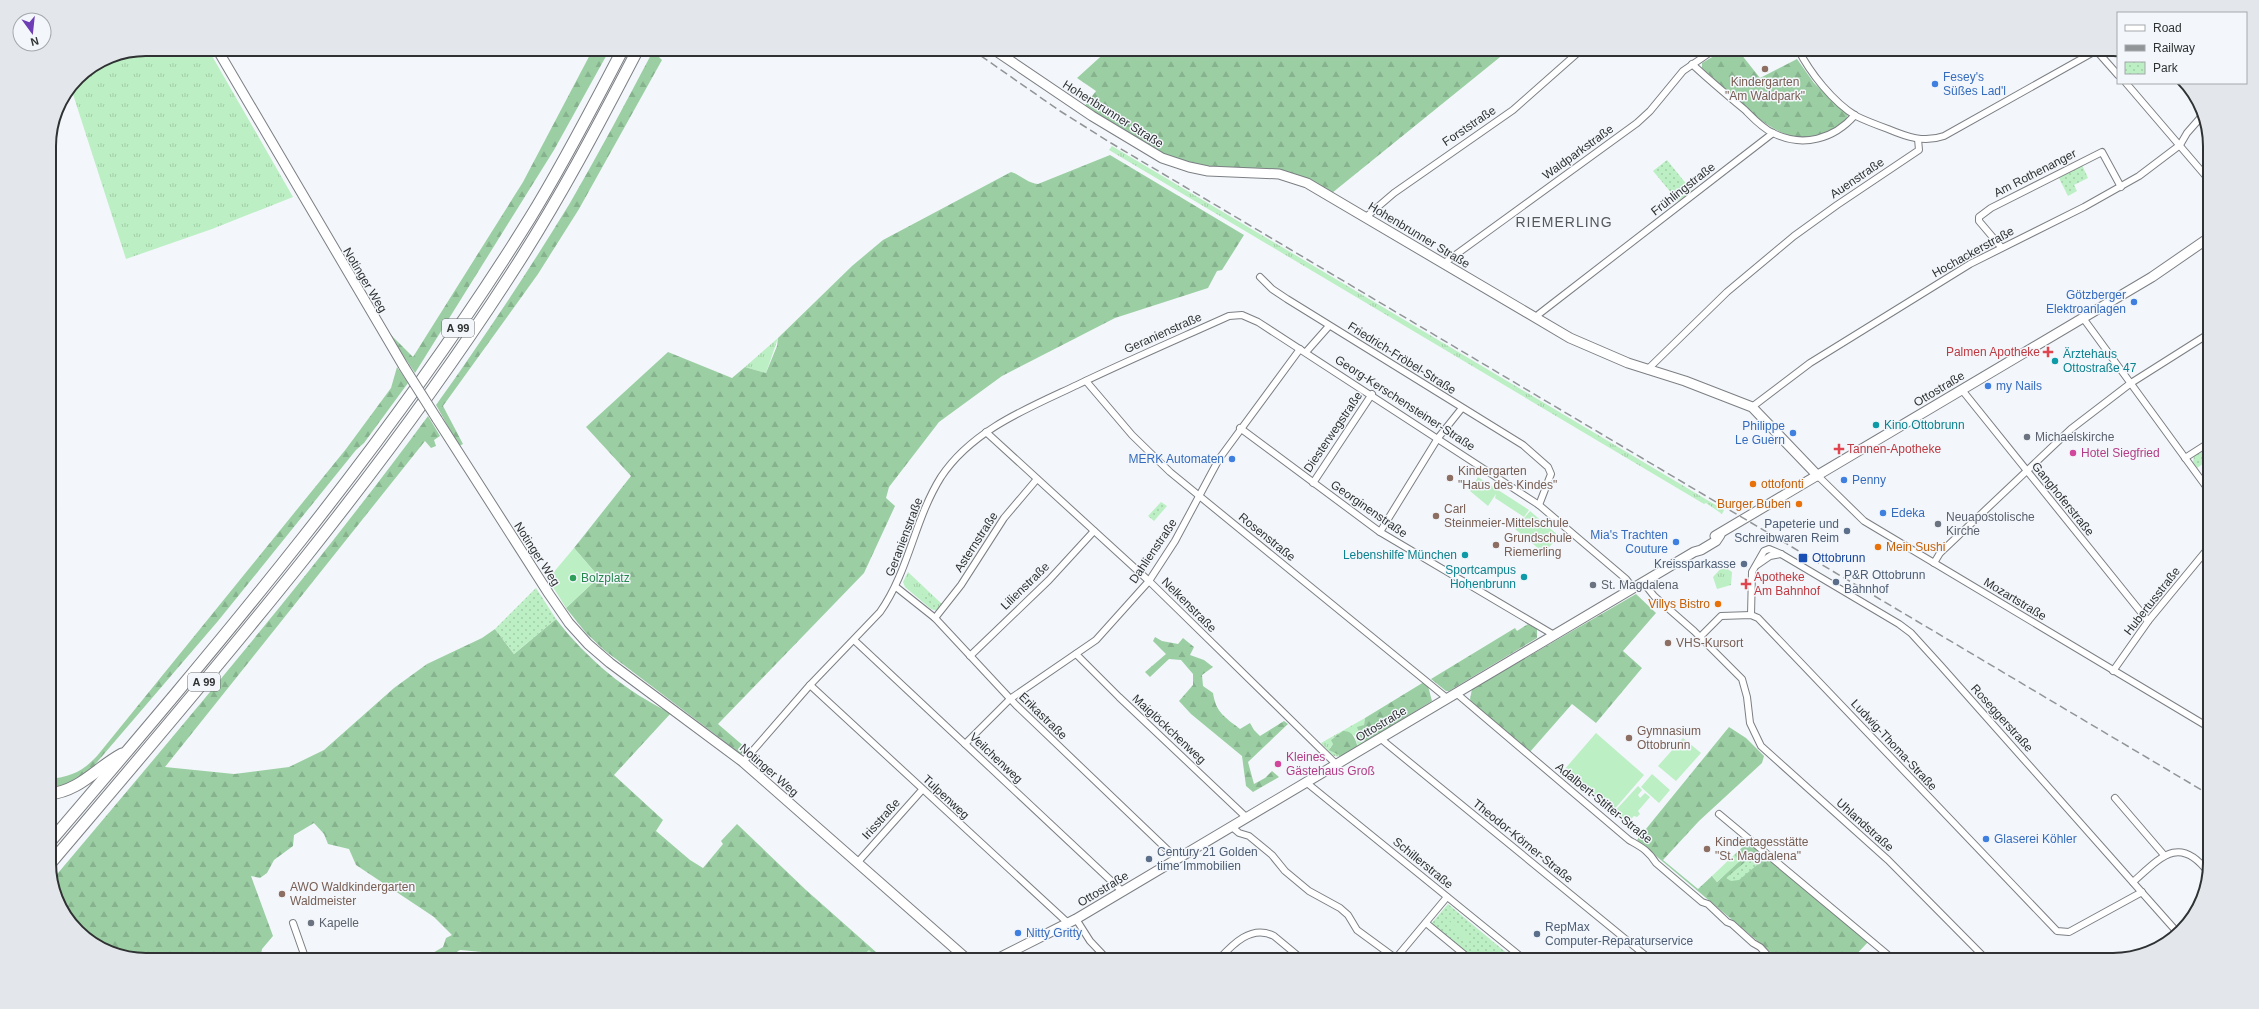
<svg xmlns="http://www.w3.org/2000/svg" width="2259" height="1009" font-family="Arial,sans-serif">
<defs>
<pattern id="grass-tufts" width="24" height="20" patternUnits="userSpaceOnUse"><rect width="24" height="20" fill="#bcefc3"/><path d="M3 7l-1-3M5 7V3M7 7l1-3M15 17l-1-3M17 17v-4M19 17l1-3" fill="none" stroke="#a2cda8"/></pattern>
<pattern id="forest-firs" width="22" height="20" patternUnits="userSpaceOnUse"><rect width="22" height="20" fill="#9bcfa3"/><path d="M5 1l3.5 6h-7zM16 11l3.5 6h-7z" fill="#86b28d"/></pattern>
<pattern id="park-dots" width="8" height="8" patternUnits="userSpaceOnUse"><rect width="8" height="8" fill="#bcefc3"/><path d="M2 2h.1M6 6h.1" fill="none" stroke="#a2cda8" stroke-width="1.8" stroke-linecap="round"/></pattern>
</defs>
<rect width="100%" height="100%" fill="#f3f7fb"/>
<g fill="url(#grass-tufts)">
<path d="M146,49H208L293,197L212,229L126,259L71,88L77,77L109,56Z"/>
<path d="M1112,146L1724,510L1722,514L1706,503L1704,504L1109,150Z"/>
<path d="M778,338L766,373L745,367Z"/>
<path d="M1723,566L1732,572L1731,585L1717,589L1713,577Z"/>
<path d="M908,572L943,605L937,611L931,609L905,587L903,582Z"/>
<path d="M1365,718L1364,725L1358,730L1361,738L1366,742L1358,747L1355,736L1345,731L1332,739L1333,744L1330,748L1343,757L1333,756L1321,743Z"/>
<path d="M869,950L879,960H858Z"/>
</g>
<g fill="url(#forest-firs)">
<path d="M593,49H610L554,150L415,373L385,329L413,357L523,182Z"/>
<path d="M1109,49H1510L1332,193L1308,180L1279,170L1211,168L1167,156L1084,107L1096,91L1077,78Z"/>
<path d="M1726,49H1737L1760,78L1797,59L1814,83L1848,115C1844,126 1832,132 1822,134C1813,137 1804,139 1795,137C1764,131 1726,89 1702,68V63Z"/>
<path d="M653,51L662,60L579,209L538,274L443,406L463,444L459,446L436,405C483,339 528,272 570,203C599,153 626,102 653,51Z"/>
<path d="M1110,155L1244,235L1222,270L1217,271L1208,288L1115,318L1002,376L939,422L889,487L886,498L895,506L864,573L718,724L746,748L741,754L604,650L586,633L566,608L599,577L574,548L631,476L586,427L668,352L732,378L745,367L766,373L777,346L778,338L852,266L883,240L1011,172C1021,175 1027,183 1038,184Z"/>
<path d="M397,367L408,383L364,443L356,450L218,621L92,768C79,780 67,785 49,788V779C70,777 82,772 97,756L346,449L391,388Z"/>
<path d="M428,416L440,436L434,440L436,446L431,448L425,441L165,767L234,774L289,767L324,750L394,688L427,664L482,638L495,629L514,654L556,619C586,658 626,692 671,713L614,775L663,820L656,831L690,860L703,868L723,844L721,841L737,824L806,890L885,960H879L869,950L858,960H497L493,953L460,950L444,960H433L431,954L443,947L446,938L452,935L434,917L356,865L349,849L328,844L324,834L314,823L294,835L293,846L274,860L267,873L260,878L251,876L273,936L262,949L260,960H146L109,953L69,922L53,879C181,727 310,576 428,416Z"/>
<path d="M1636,594L1656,613L1623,651L1642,668L1596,723L1572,704L1529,753L1473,706L1470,699L1472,689Z"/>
<path d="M1528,624L1537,629V638L1449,691H1446L1431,679L1515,628L1517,631Z"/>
<path d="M1155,637L1162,641L1178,644L1183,638L1194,647L1190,655L1204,660L1213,667L1202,675L1203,686L1213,693C1216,713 1225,717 1240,729L1250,723L1254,730L1260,736L1284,721L1288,724L1248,762L1254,784L1265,778L1272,771L1279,777L1253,792L1246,786L1242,756L1191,714L1179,701L1193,685V674L1181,660L1169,659L1150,677L1145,672L1166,654L1153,641Z"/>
<path d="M1424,682L1428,686L1432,701L1366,742L1361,738L1357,727L1364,725L1365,718Z"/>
<path d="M1729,727L1746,738L1764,756L1762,763L1699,821L1663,860L1698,889L1712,876L1717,882L1739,861L1734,855L1748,842L1869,941L1851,960H1780L1637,840Z"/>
<path d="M1343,731C1353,730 1355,739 1358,747L1343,757L1329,750L1333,744L1331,740Z"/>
</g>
<g fill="url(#park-dots)">
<path d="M1667,160L1692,191L1678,201L1653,171Z"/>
<path d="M2082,165L2088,178L2074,185L2077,191L2068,196L2059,178Z"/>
<path d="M2210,446V459L2197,468L2193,462L2194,456Z"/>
<path d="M1161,502L1167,506L1154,521L1148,516Z"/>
<path d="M536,588L556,619L514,654L495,629Z"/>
<path d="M925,592L938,604L934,609L921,596Z"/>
<path d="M1751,857L1757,865L1739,880L1731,881L1726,878Z"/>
<path d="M1448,904L1515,960H1474L1431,924Z"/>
</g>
<g fill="#bcefc3">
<path d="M1478,477L1529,510L1524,517L1495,498L1496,494L1488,506L1470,491Z"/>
<path d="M1530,511L1559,536L1544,553L1515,529Z"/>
<path d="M574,548L599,577L566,608L548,579Z"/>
<path d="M1596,733L1644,775L1612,812L1564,770Z"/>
<path d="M1683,738L1701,753L1676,781L1658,766Z"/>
<path d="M1652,774L1670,790L1659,803L1641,787Z"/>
<path d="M1638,786L1642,790L1638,795L1640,798L1645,793L1650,797L1638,811L1640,814L1637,817L1634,816L1628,822L1615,811Z"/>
<path d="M1734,855L1740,861L1717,882L1712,876Z"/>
<path d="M1445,918L1471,938L1469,942L1443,921Z"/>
</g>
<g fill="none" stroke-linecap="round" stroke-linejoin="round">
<defs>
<g id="street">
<path d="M1798,49C1810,73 1833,102 1856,116C1866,121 1877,125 1888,129C1907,137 1924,143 1944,136L2099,49"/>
<path d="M2095,49L2118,75"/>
<path d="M1692,64C1709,80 1727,95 1745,110C1753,118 1762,128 1773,133C1803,148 1834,139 1855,115"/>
<path d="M2126,83L2210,181"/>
<path d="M1366,217L1394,193L1513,110L1582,49"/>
<path d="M2001,247L1979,221V217L1991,208L2102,152L2121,187"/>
<path d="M1443,264L1637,123L1650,111L1683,71L1715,49"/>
<path d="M1260,277L1272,289L1287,299L1523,445L1548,467L1551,474L1539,505"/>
<path d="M1536,318L1539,314L1773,133"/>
<path d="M2083,318L2210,492"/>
<path d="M1306,352L1329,326"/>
<path d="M1647,370L1727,292L1794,236L1837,205L1919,150L1918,139"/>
<path d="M1086,381L1132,435L1170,472L1448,699"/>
<path d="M1962,390L2148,621"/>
<path d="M1752,407L1810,363L1970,264L2084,207L2139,176L2180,145L2187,133L2201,117"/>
<path d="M1240,428L1380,532L1554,635"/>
<path d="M986,432L1149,581L1337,765"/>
<path d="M2185,458L2210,442"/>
<path d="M1818,476L1864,521L2210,728"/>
<path d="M1313,483L1372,394"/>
<path d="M1380,532L1438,438L1462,408"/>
<path d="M1934,563L1940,553L2071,429L2131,383L2210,333"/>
<path d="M1757,565L1770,556L1781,554"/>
<path d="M1643,582L1654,596L1694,631L1742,679L1747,697L1750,723L1761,746L1888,860L1987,960"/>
<path d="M896,587L935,618L1016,705L1177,859"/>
<path d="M1751,615L1752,572L1764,551L1769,549L1781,554L1899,624L1911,633L1941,666L2177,932"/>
<path d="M935,618L961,585L1004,518L1037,479"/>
<path d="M1700,637L1721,616L1751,615L1758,618L2057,931L2069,932L2142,892"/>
<path d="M854,640L1122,891"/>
<path d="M1076,654L1119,697L1247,818"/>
<path d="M970,656L1049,580L1094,531"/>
<path d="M2113,671L2149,620L2210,546"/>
<path d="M810,685L1068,923"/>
<path d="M1456,693L1629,840C1641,847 1648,850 1656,863L1702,902L1708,904L1727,922L1732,924L1753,943L1760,947L1772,960"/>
<path d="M1381,739L1651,960"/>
<path d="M965,744L1010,699L1096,640L1149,581L1175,541L1219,459L1300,349"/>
<path d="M743,762L810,685L880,612C909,571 914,520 941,477C972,430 1028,408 1077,385C1127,361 1178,339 1229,316L1242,315L1258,322L1539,505L1626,579L1633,588"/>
<path d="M1307,783L1525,960"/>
<path d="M2115,798L2164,855"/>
<path d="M1719,814L1894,960"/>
<path d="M1232,827L1239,833L1249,836L1272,855L1285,871L1309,891L1340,908L1348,915L1357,930L1398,960"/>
<path d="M857,863L922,790"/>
<path d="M2133,882C2160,858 2179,834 2208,872"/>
<path d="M1076,919L1090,941L1108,960"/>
<path d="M293,923L306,960"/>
<path d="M1426,923L1471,960"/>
<path d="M1396,958L1447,897"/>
<path d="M1218,960C1232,945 1251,924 1274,936L1303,960"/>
</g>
<g id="secondary">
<path d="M217,49L404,367"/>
<path d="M993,49L1092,116L1162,158L1189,167L1208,171L1279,174L1307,183L1570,338L1628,363L1685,381L1752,407L1818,476"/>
<path d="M437,419L549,594L569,623L588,644L610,663L743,762L968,960"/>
<path d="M1715,536L2152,277L2210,237"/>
<path d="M995,960L1076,919L1694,552L1701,550L1716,541L1720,535"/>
</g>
<g id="highway">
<path d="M49,794C80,791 96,768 122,754"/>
<path d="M49,843C220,643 391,442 530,218C564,163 593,106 623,49"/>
<path d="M49,865C211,674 375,485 511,274C558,202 598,126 638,49"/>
</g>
</defs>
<use href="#street" stroke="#7c7f83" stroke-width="8"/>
<use href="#secondary" stroke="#7c7f83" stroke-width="11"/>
<use href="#highway" stroke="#7c7f83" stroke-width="13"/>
<use href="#street" stroke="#fff" stroke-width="6"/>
<use href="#secondary" stroke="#fff" stroke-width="9"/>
<use href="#highway" stroke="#fff" stroke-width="11"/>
<path stroke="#929597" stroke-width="1.5" stroke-dasharray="8 4" stroke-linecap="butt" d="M971,49L1060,111L1111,143L2210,795"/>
<defs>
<path id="secondary-bridge" d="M404,367L437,419"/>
</defs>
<use href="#secondary-bridge" stroke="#7c7f83" stroke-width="11" stroke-linecap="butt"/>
<use href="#secondary-bridge" stroke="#fff" stroke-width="9"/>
</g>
<g fill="#8d6e63" stroke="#f3f7fb" stroke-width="1.5">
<circle cx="1765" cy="69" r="4"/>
<circle cx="1450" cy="478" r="4"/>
<circle cx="1436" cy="516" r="4"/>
<circle cx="1496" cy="545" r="4"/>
<circle cx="1668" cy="643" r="4"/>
<circle cx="1629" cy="738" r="4"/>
<circle cx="1707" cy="849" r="4"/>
<circle cx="282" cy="894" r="4"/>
</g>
<g fill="#3f7fe0" stroke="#f3f7fb" stroke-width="1.5">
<circle cx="1935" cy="84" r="4"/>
<circle cx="2134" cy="302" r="4"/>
<circle cx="1988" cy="386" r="4"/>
<circle cx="1793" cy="433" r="4"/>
<circle cx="1232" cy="459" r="4"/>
<circle cx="1844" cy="480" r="4"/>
<circle cx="1883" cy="513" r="4"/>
<circle cx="1676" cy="542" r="4"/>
<circle cx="1986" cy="839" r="4"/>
<circle cx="1018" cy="933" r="4"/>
</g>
<g fill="#e0444e" stroke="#f3f7fb" stroke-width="1.5">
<path d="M2046 346h4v4h4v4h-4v4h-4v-4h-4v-4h4z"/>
<path d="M1837 443h4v4h4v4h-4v4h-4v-4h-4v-4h4z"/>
<path d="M1744 578h4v4h4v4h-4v4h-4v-4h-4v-4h4z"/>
</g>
<g fill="#0f9aa8" stroke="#f3f7fb" stroke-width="1.5">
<circle cx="2055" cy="361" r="4"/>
<circle cx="1876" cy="425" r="4"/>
<circle cx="1465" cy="555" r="4"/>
<circle cx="1524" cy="577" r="4"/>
</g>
<g fill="#6b7280" stroke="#f3f7fb" stroke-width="1.5">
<circle cx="2027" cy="437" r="4"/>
<circle cx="1938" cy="524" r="4"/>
<circle cx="1593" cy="585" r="4"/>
<circle cx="311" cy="923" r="4"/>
</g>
<g fill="#d1479c" stroke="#f3f7fb" stroke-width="1.5">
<circle cx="2073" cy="453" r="4"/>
<circle cx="1278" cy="764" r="4"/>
</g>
<g fill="#e8710a" stroke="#f3f7fb" stroke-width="1.5">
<circle cx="1753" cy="484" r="4"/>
<circle cx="1799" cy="504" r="4"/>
<circle cx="1878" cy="547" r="4"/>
<circle cx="1718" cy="604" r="4"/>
</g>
<g fill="#5c6f8a" stroke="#f3f7fb" stroke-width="1.5">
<circle cx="1847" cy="531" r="4"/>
<circle cx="1744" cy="564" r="4"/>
<circle cx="1836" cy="582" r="4"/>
<circle cx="1149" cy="859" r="4"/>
<circle cx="1537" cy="934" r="4"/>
</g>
<rect fill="#1a4fb4" stroke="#f3f7fb" stroke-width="1.5" x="1798" y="553" width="10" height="10" rx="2"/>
<circle fill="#2e9e5b" stroke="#f3f7fb" stroke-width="1.5" cx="573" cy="578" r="4"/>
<g text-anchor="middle" stroke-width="3" stroke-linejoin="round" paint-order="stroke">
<g fill="#f3f7fb" stroke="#6a6c6e" stroke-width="1">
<rect x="442" y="319" width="32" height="18" rx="3"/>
<rect x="188" y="673" width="32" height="18" rx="3"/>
</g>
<g font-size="11" font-weight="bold" fill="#2f3132">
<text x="458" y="332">A 99</text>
<text x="204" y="686">A 99</text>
</g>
<g font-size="12" fill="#366cbe" stroke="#f3f7fb" text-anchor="start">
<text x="1943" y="81">Fesey's<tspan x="1943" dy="14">Süßes Lad'l</tspan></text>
<text x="2126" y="299" text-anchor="end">Götzberger<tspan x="2126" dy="14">Elektroanlagen</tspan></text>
<text x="1996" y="390">my Nails</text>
<text x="1785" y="430" text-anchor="end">Philippe<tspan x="1785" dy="14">Le Guern</tspan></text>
<text x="1224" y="463" text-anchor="end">MERK Automaten</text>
<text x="1852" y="484">Penny</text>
<text x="1891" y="517">Edeka</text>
<text x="1668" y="539" text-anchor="end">Mia's Trachten<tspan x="1668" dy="14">Couture</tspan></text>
<text x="1994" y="843">Glaserei Köhler</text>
<text x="1026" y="937">Nitty Gritty</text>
</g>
<g font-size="12" fill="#785e54" stroke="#f3f7fb" text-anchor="start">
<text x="1765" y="86" text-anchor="middle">Kindergarten<tspan x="1765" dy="14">"Am Waldpark"</tspan></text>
<text x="1458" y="475">Kindergarten<tspan x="1458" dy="14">"Haus des Kindes"</tspan></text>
<text x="1444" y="513">Carl<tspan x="1444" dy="14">Steinmeier-Mittelschule</tspan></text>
<text x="1504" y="542">Grundschule<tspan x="1504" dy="14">Riemerling</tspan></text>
<text x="1676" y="647">VHS-Kursort</text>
<text x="1637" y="735">Gymnasium<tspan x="1637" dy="14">Ottobrunn</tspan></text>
<text x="1715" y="846">Kindertagesstätte<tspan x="1715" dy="14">"St. Magdalena"</tspan></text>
<text x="290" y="891">AWO Waldkindergarten<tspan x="290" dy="14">Waldmeister</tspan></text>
</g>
<g font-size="12" fill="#2f3132" stroke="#f3f7fb">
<text transform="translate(1113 114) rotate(32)" y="4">Hohenbrunner Straße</text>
<text transform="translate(1469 126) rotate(-34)" y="4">Forststraße</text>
<text transform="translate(1578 152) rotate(-36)" y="4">Waldparkstraße</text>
<text transform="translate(2035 173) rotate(-27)" y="4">Am Rothenanger</text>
<text transform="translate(1857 178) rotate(-34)" y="4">Auenstraße</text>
<text transform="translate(1683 189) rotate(-38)" y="4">Frühlingstraße</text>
<text transform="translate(1419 235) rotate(31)" y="4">Hohenbrunner Straße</text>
<text transform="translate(1973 252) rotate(-29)" y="4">Hochackerstraße</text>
<text transform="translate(365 280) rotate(59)" y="4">Notinger Weg</text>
<text transform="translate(1163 333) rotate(-24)" y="4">Geranienstraße</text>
<text transform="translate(1402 358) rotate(32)" y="4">Friedrich-Fröbel-Straße</text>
<text transform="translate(1939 389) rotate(-31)" y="4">Ottostraße</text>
<text transform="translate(1405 403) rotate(33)" y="4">Georg-Kerschensteiner-Straße</text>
<text transform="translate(1333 432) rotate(-56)" y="4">Diesterwegstraße</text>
<text transform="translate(2063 499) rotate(51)" y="4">Ganghoferstraße</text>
<text transform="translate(1369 509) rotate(35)" y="4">Georginenstraße</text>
<text transform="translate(904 537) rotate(-69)" y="4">Geranienstraße</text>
<text transform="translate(1267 537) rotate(39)" y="4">Rosenstraße</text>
<text transform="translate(976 542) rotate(-57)" y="4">Asternstraße</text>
<text transform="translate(1153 551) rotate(-56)" y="4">Dahlienstraße</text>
<text transform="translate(537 554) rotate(57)" y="4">Notinger Weg</text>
<text transform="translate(1025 586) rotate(-44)" y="4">Lilienstraße</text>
<text transform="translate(2015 599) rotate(31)" y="4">Mozartstraße</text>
<text transform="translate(2152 601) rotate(-52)" y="4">Hubertusstraße</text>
<text transform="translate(1189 605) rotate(45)" y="4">Nelkenstraße</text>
<text transform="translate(1043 716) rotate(44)" y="4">Erikastraße</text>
<text transform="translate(2002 718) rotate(48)" y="4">Roseggerstraße</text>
<text transform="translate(1381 724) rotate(-31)" y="4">Ottostraße</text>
<text transform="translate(1169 729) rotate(43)" y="4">Maiglöckchenweg</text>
<text transform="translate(1894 745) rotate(47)" y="4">Ludwig-Thoma-Straße</text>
<text transform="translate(996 758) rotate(43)" y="4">Veilchenweg</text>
<text transform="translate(769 770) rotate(41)" y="4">Notinger Weg</text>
<text transform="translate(946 797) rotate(43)" y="4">Tulpenweg</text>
<text transform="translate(1604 803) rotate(39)" y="4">Adalbert-Stifter-Straße</text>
<text transform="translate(881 819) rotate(-48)" y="4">Irisstraße</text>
<text transform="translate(1865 825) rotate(42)" y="4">Uhlandstraße</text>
<text transform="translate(1523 841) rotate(39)" y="4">Theodor-Körner-Straße</text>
<text transform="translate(1423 863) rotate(39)" y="4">Schillerstraße</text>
<text transform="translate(1103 889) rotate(-31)" y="4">Ottostraße</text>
</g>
<g font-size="12" fill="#be3a42" stroke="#f3f7fb" text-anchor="start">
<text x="2040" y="356" text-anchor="end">Palmen Apotheke</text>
<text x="1847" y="453">Tannen-Apotheke</text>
<text x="1754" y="581">Apotheke<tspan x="1754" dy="14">Am Bahnhof</tspan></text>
</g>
<g font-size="12" fill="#0d838f" stroke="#f3f7fb" text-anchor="start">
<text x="2063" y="358">Ärztehaus<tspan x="2063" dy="14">Ottostraße 47</tspan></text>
<text x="1884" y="429">Kino Ottobrunn</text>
<text x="1457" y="559" text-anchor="end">Lebenshilfe München</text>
<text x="1516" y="574" text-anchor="end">Sportcampus<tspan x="1516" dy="14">Hohenbrunn</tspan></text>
</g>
<g font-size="12" fill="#5b616d" stroke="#f3f7fb" text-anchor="start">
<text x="2035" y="441">Michaelskirche</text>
<text x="1946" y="521">Neuapostolische<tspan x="1946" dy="14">Kirche</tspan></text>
<text x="1601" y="589">St. Magdalena</text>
<text x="319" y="927">Kapelle</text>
</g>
<g font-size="12" fill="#b23c85" stroke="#f3f7fb" text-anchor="start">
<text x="2081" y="457">Hotel Siegfried</text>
<text x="1286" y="761">Kleines<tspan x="1286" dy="14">Gästehaus Groß</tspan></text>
</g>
<g font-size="12" fill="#c56008" stroke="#f3f7fb" text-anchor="start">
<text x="1761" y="488">ottofonti</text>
<text x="1791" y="508" text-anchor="end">Burger Buben</text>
<text x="1886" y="551">Mein Sushi</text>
<text x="1710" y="608" text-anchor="end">Villys Bistro</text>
</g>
<g font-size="12" fill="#4e5e75" stroke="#f3f7fb" text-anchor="start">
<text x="1839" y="528" text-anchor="end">Papeterie und<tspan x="1839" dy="14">Schreibwaren Reim</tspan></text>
<text x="1736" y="568" text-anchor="end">Kreissparkasse</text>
<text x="1844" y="579">P&amp;R Ottobrunn<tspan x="1844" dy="14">Bahnhof</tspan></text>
<text x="1157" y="856">Century 21 Golden<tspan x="1157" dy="14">time Immobilien</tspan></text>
<text x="1545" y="931">RepMax<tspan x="1545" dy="14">Computer-Reparaturservice</tspan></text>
</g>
<g font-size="12" fill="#164399" stroke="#f3f7fb" text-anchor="start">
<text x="1812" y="562">Ottobrunn</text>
</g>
<g font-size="12" fill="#27864d" stroke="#f3f7fb" text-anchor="start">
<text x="581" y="582">Bolzplatz</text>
</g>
<g font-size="14" letter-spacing="1" fill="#55585b" stroke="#f3f7fb">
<text x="1564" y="227">RIEMERLING</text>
</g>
</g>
<path d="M0 0H2259V1009H0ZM146 56H2113A90 90 0 0 1 2203 146V863A90 90 0 0 1 2113 953H146A90 90 0 0 1 56 863V146A90 90 0 0 1 146 56Z" fill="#e3e7eb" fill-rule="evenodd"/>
<path fill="none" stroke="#2f3132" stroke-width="2" d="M146 56H2113A90 90 0 0 1 2203 146V863A90 90 0 0 1 2113 953H146A90 90 0 0 1 56 863V146A90 90 0 0 1 146 56Z"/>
<rect x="2117" y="12" width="130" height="72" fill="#f3f7fb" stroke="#a5a8ab"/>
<rect x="2125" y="25" width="20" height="6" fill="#ffffff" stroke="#a5a8ab"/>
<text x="2153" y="32" font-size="12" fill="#2f3132">Road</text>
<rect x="2125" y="45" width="20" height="6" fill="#929597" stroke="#a5a8ab"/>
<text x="2153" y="52" font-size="12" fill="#2f3132">Railway</text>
<rect x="2125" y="62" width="20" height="12" fill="url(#park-dots)" stroke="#a5a8ab"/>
<text x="2153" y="72" font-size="12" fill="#2f3132">Park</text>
<g transform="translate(32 32) rotate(165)"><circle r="19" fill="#f3f7fb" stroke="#a5a8ab"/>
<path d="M0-3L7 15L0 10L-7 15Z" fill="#6d3db5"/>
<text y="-6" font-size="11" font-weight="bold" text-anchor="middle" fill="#2f3132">N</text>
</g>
</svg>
